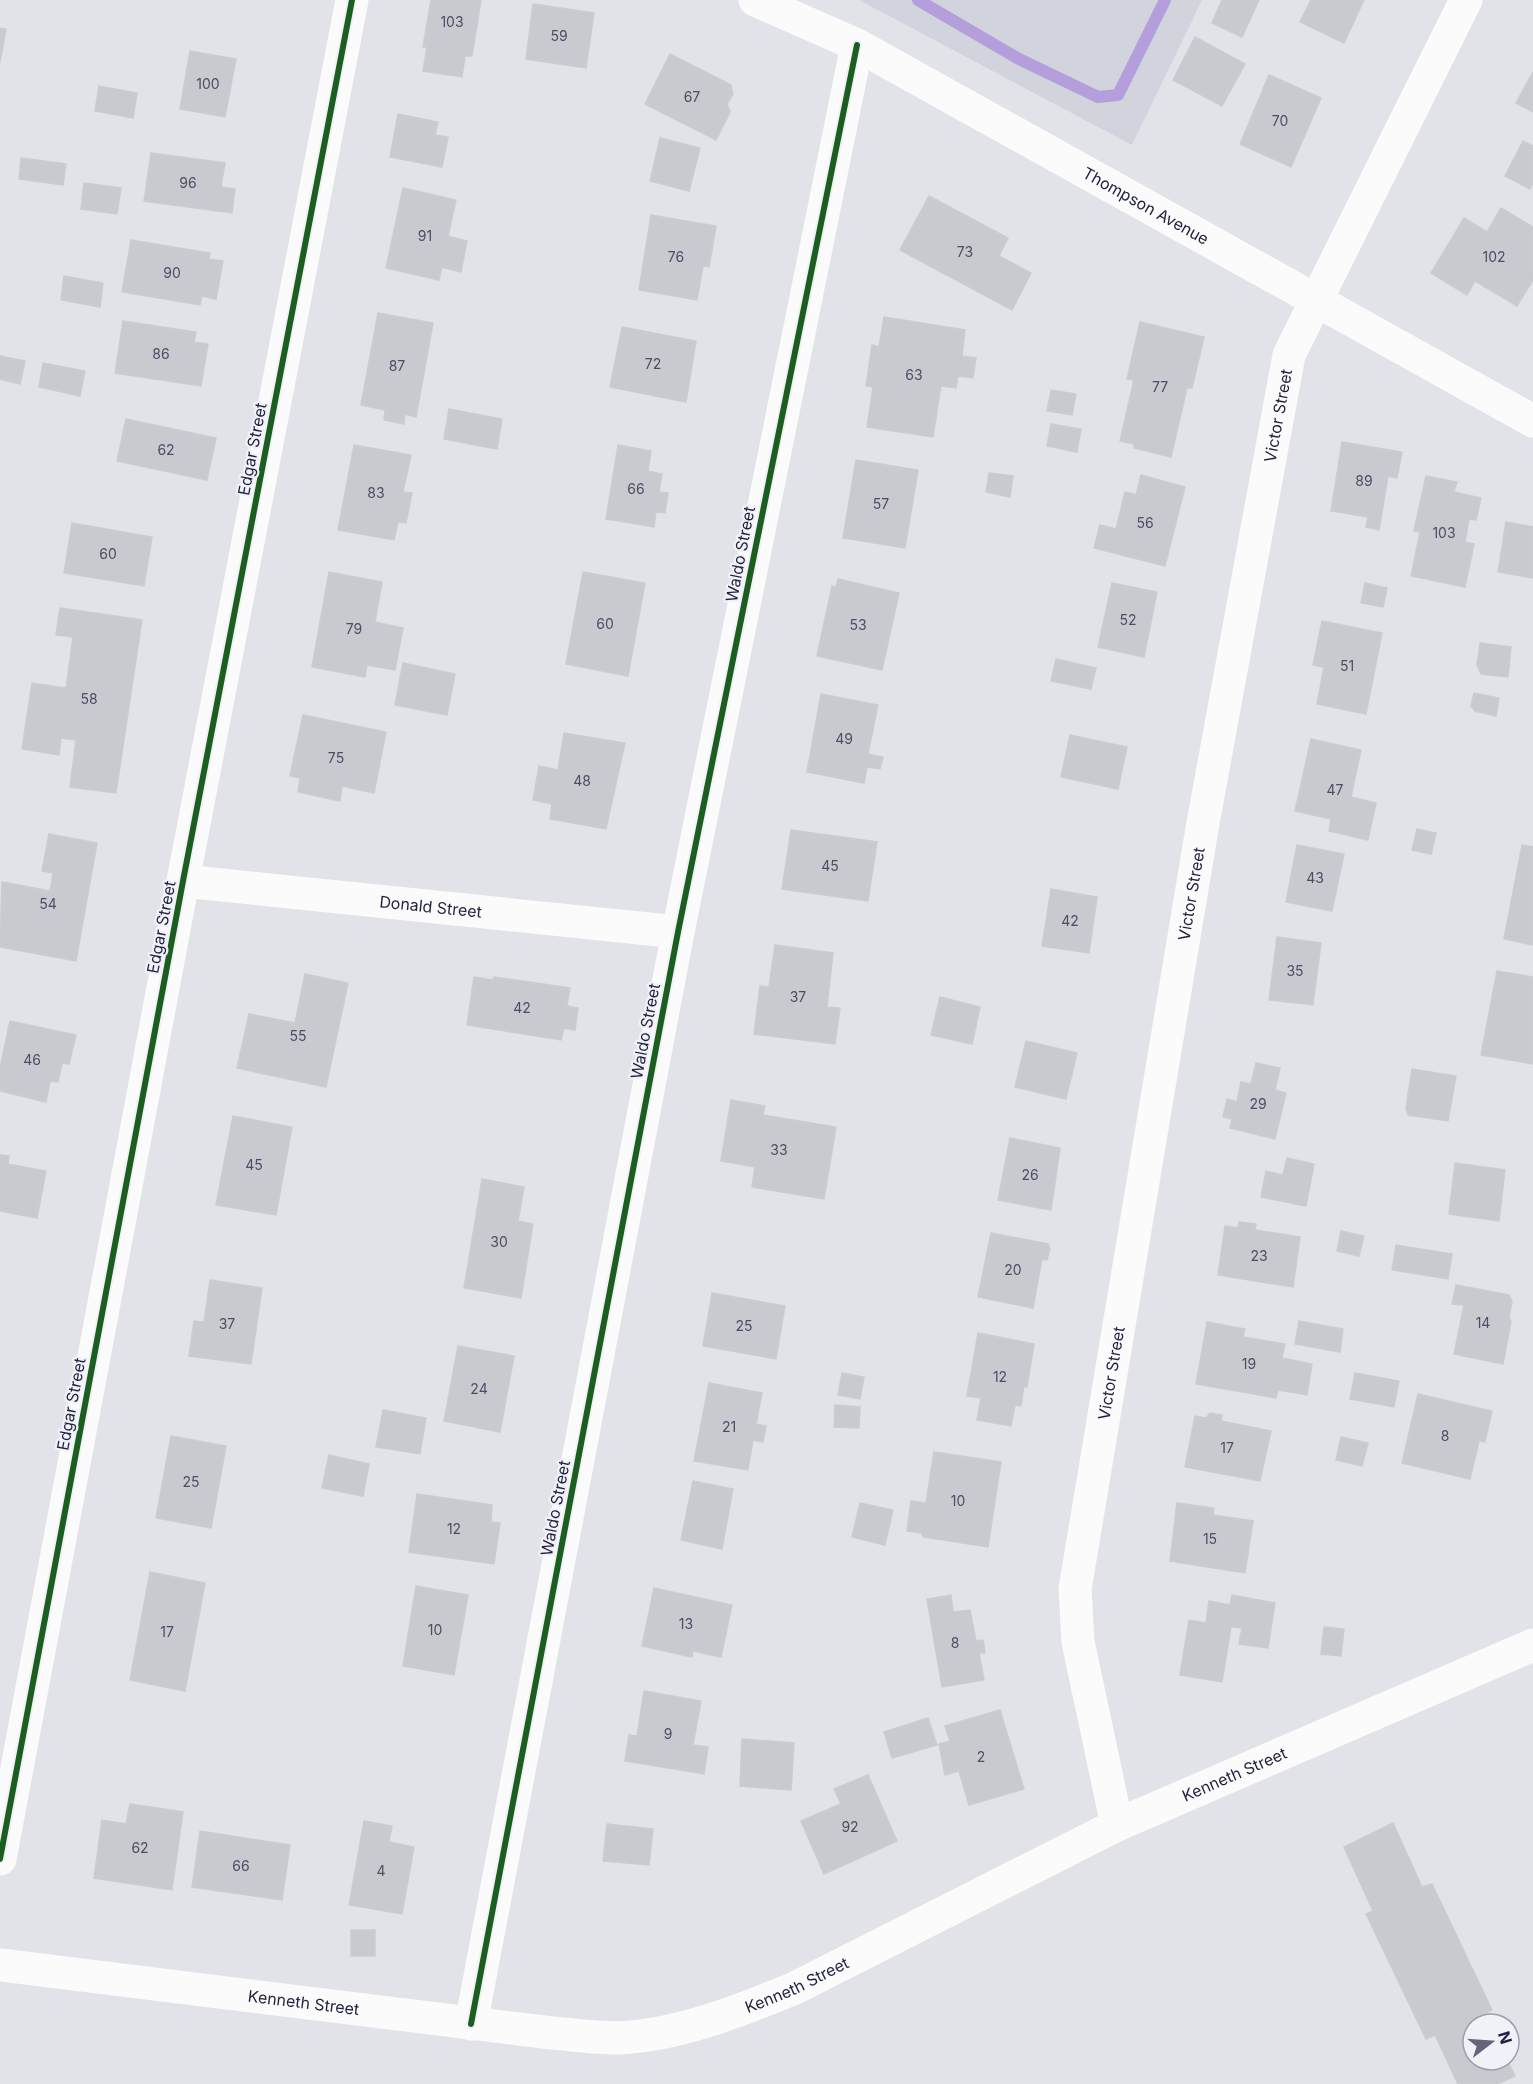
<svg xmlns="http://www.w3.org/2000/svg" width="1533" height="2084" font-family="Inter,sans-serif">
<rect width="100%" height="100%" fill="#e2e3e9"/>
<path fill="#d1d4dd" d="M859,0H1202L1132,145Z"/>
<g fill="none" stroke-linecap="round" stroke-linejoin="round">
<path stroke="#b49fdc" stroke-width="12" d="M918,0L1019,59L1098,97L1118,95L1165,0"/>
</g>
<g fill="#c9cad0" stroke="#cbccd2" stroke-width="1.5">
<path d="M431,0H481L472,56H465L462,77L423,71L427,47H423Z"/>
<path d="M1222,0H1259L1242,37L1212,23Z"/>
<path d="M1311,0H1364L1344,43L1300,22Z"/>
<path d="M533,4L594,13L586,68L526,59Z"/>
<path d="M0,28L6,29L0,62Z"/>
<path d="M1195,37L1245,64L1222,106L1173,80Z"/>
<path d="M190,51L236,59L225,117L180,109Z"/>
<path d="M670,54L731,85L733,94L727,104L730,112L716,140L645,104Z"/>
<path d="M1533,72V112L1516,103Z"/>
<path d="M1269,75L1321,98L1291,167L1240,144Z"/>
<path d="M99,86L137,93L133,118L95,111Z"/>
<path d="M398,114L438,122L435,135L448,137L442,167L390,157Z"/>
<path d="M660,138L700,148L689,191L650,181Z"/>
<path d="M1523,141L1533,146V182L1530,189L1505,176Z"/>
<path d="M151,153L225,163L221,187L235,189L232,213L144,201Z"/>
<path d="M21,158L66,164L63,185L19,179Z"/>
<path d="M84,183L121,188L117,214L81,209Z"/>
<path d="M403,188L456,200L448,236L467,241L461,272L442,267L439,280L386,268Z"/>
<path d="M929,196L1008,238L999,256L1031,273L1012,310L900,250Z"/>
<path d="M1501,208L1533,227V280L1517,306L1475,281L1467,295L1431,273L1464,218L1487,232Z"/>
<path d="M651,215L716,226L709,267L703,266L697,300L639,290Z"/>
<path d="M131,240L210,253L209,259L223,261L216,299L202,296L200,305L122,292Z"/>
<path d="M64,276L103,283L100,307L61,300Z"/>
<path d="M378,313L433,323L416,417L405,414L404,424L384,420L385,410L361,405Z"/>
<path d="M884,317L965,330L962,356L976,358L973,378L958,376L956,388L941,386L933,437L867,427L873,387L866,386L872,345L879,347Z"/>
<path d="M123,321L196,332L194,342L208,344L201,386L115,373Z"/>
<path d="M1140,322L1204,337L1192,388H1187L1171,457L1134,448V444L1120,441L1134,380L1127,379Z"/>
<path d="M622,327L696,341L686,402L610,387Z"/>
<path d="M0,356L25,361L20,384L0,379Z"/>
<path d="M43,363L85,371L80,396L39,387Z"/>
<path d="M1051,390L1076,394L1072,415L1047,411Z"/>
<path d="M449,409L502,419L497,449L444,439Z"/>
<path d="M126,419L216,438L207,480L117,461Z"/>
<path d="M1051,424L1081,429L1077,452L1047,446Z"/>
<path d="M1342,442L1402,452L1397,478L1388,476L1379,530L1366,527L1368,517L1331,511Z"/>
<path d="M354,445L411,455L403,492L412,493L406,523L398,522L394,540L338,530Z"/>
<path d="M618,445L651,451L648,471L662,474L659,492L668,493L665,513L656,512L654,527L606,519Z"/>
<path d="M856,460L918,470L905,548L843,538Z"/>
<path d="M989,473L1013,476L1010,497L986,492Z"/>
<path d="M1141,475L1185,487L1165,566L1094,548L1100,525L1116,529L1125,492L1136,495Z"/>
<path d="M1426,476L1457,482L1454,492L1481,498L1476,520L1469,519L1465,542L1474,544L1465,587L1411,576L1420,532L1414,531Z"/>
<path d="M1506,522L1533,527V578L1498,572Z"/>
<path d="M72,523L152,537L144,586L64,573Z"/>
<path d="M329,572L382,582L375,622L403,628L395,670L367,665L365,677L312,667Z"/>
<path d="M583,572L645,583L628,676L566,664Z"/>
<path d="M838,579L899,593L882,670L817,656L832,586L836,587Z"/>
<path d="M1112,583L1157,592L1144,657L1098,647Z"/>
<path d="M1365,583L1387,588L1383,607L1361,603Z"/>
<path d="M60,608L142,620L116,793L70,787L76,740L61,738L59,755L22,749L32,683L66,688L73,637L56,635Z"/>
<path d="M1322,621L1382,633L1366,714L1317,704L1324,667L1313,665Z"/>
<path d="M1480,643L1511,647L1508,677L1481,674L1477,665Z"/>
<path d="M1056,659L1096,668L1091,689L1051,681Z"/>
<path d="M403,663L455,674L447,715L395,705Z"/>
<path d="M1474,693L1499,698L1496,716L1475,711L1471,706Z"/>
<path d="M821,694L878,705L868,754L883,757L880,769L867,767L864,783L807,772Z"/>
<path d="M303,715L386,732L374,793L342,786L340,801L298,792L300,778L290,776Z"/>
<path d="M564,733L625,743L606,829L550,819L552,804L533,800L539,766L558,770Z"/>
<path d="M1070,735L1127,747L1118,789L1061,777Z"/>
<path d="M1311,739L1361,750L1351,797L1376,803L1368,840L1329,831L1331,819L1295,811Z"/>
<path d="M1417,829L1436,833L1431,854L1412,850Z"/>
<path d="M791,830L877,842L868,901L782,889Z"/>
<path d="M49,834L97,843L76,961L0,947L2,882L50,891L53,873L42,871Z"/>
<path d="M1297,845L1344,854L1332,911L1286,902Z"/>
<path d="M1522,845L1533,847V945L1504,939Z"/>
<path d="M1051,889L1097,897L1089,953L1042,946Z"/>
<path d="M1277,937L1321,943L1313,1005L1269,1000Z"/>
<path d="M775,945L833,953L827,1007L840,1008L835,1044L754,1034L760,986L769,987Z"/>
<path d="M1497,971L1533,977V1064L1481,1055Z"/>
<path d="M305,974L348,983L326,1087L237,1068L249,1014L295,1023Z"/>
<path d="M474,977L493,980L494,977L570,988L567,1006L578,1008L575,1030L564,1028L561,1040L467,1025Z"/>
<path d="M940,997L980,1007L972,1044L931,1035Z"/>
<path d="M10,1021L76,1035L69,1064L62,1063L58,1082L50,1081L46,1102L0,1091V1068Z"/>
<path d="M1026,1041L1077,1053L1066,1099L1015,1087Z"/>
<path d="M1256,1063L1280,1068L1275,1090L1286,1093L1275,1139L1230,1128L1232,1119L1223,1117L1227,1099L1237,1102L1241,1082L1251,1084Z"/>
<path d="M1412,1069L1456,1076L1448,1121L1408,1115L1406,1108Z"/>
<path d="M731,1100L765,1106L763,1115L836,1127L824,1199L752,1187L755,1167L721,1161Z"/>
<path d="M233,1116L292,1127L276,1215L216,1205Z"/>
<path d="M1010,1138L1060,1148L1051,1210L998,1200Z"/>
<path d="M0,1155L9,1156L8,1164L46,1171L37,1218L0,1211Z"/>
<path d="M1287,1158L1314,1164L1306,1206L1261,1197L1266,1171L1283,1175Z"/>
<path d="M1455,1163L1505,1170L1499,1221L1449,1214Z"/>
<path d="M482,1179L524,1187L518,1221L533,1224L521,1298L464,1288Z"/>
<path d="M1239,1222L1256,1224L1255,1230L1300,1237L1293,1287L1218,1275L1225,1226L1238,1228Z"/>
<path d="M1341,1231L1364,1236L1359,1256L1337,1251Z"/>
<path d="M991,1233L1048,1244L1050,1249L1047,1260L1042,1259L1033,1308L978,1297Z"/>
<path d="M1396,1245L1452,1254L1448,1279L1392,1270Z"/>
<path d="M210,1280L262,1288L251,1364L189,1356L194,1321L204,1322Z"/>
<path d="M1456,1285L1509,1295L1512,1301L1509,1317L1511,1322L1503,1364L1454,1354L1464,1305L1452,1304Z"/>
<path d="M712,1293L785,1306L776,1359L703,1346Z"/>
<path d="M1299,1321L1343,1329L1340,1352L1295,1344Z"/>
<path d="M1207,1322L1245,1329L1243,1337L1285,1344L1282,1358L1312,1364L1307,1395L1278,1390L1276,1398L1196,1384Z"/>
<path d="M978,1333L1034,1344L1027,1387L1024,1386L1021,1406L1015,1405L1011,1426L977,1420L981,1398L967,1396Z"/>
<path d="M458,1346L514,1356L500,1432L444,1421Z"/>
<path d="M842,1373L864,1377L860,1399L838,1395Z"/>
<path d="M1355,1373L1399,1381L1394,1407L1350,1399Z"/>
<path d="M709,1383L762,1393L756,1424L766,1426L763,1442L753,1440L748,1470L694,1461Z"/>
<path d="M1418,1394L1492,1411L1485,1442L1479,1441L1470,1479L1402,1463Z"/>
<path d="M835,1405L860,1407L859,1428L834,1427Z"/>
<path d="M383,1410L426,1418L420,1454L376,1447Z"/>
<path d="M1210,1413L1222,1415L1221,1421L1271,1431L1260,1481L1185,1467L1195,1416L1206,1418Z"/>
<path d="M171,1436L226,1446L211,1528L156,1518Z"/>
<path d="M1341,1437L1368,1443L1362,1466L1336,1460Z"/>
<path d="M934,1452L1001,1462L988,1547L924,1537L921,1533L907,1531L911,1501L926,1503Z"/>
<path d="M329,1455L369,1464L363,1496L322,1488Z"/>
<path d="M693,1481L733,1489L722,1549L681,1540Z"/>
<path d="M417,1494L492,1505L491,1522L500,1523L494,1564L409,1552Z"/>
<path d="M860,1503L893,1510L885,1545L852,1537Z"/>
<path d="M1177,1503L1214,1508L1213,1515L1253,1521L1245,1573L1170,1561Z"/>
<path d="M150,1572L205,1583L185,1691L130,1680Z"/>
<path d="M416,1586L468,1595L454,1675L403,1666Z"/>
<path d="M654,1588L732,1605L721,1657L693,1651L692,1657L642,1646Z"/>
<path d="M951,1595L953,1612L970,1610L976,1641L983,1640L985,1653H979L984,1680L942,1687L927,1599Z"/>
<path d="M1232,1595L1275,1603L1268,1648L1239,1644L1242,1628L1231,1627L1222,1682L1180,1675L1189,1620L1206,1623L1209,1601L1230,1605Z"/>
<path d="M1324,1627L1344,1629L1341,1656L1321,1654Z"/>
<path d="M644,1691L701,1701L693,1745L708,1747L704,1774L625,1761L629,1735L637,1736Z"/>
<path d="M1000,1710L1024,1789L969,1805L959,1771L945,1775L939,1744L950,1741L945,1726Z"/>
<path d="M928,1718L937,1745L892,1758L884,1732Z"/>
<path d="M742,1739L794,1743L791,1790L740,1786Z"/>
<path d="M868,1775L897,1841L824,1874L801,1821L841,1804L834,1789Z"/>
<path d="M130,1804L183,1812L172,1890L94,1878L102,1820L126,1824Z"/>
<path d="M364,1821L392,1826L389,1842L414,1847L402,1914L349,1905Z"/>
<path d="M1393,1823L1422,1887L1432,1884L1492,2010L1485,2013L1490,2024H1473V2060H1507L1515,2076L1498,2084H1458L1435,2035L1426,2039L1366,1914L1373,1911L1344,1847Z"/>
<path d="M607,1824L653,1829L649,1865L603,1861Z"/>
<path d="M200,1831L290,1845L282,1900L192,1887Z"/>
<rect x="351" y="1930" width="24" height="26"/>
</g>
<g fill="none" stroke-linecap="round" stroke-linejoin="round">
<g stroke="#fbfbfc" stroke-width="33">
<path id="s1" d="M755,0L857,45L1533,421"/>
<path id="s2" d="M183,881L678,932"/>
<path id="s3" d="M1117,1825L1078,1642L1075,1589L1203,823L1289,355L1466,0"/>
<path d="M0,1859L183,881L352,0"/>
<path id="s4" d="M0,1965L552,2033C578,2035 606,2040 631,2037C687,2032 744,2009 795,1988L1117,1825L1533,1645"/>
<path d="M471,2024L678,932L857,45"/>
</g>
<defs>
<g id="cycleway">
<path d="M0,1859L183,881L352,0"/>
<path d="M471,2024L678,932L857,45"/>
</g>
</defs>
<use href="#cycleway" stroke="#f0f2f8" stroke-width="10"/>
<use href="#cycleway" stroke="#1b5e20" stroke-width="6"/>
</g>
<g text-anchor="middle" stroke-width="4.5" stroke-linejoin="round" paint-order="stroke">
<g font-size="14" fill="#4b4d63">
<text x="452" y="27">103</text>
<text x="559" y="41">59</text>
<text x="208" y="89">100</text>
<text x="692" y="102">67</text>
<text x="1280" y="126">70</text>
<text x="188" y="188">96</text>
<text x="425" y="241">91</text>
<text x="965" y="257">73</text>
<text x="676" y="262">76</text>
<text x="1494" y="262">102</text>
<text x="172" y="278">90</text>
<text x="161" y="359">86</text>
<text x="653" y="369">72</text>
<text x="397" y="371">87</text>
<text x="914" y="380">63</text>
<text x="1160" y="392">77</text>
<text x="166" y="455">62</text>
<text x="1364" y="486">89</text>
<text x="636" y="494">66</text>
<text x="376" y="498">83</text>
<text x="881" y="509">57</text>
<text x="1145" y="528">56</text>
<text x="1444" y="538">103</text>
<text x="108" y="559">60</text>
<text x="1128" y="625">52</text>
<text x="605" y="629">60</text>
<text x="858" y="630">53</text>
<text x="354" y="634">79</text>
<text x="1347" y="671">51</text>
<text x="89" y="704">58</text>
<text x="844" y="744">49</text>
<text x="336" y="763">75</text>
<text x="582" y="786">48</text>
<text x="1335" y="795">47</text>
<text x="830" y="871">45</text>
<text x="1315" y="883">43</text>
<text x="48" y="909">54</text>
<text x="1070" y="926">42</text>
<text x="1295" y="976">35</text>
<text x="798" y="1002">37</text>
<text x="522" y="1013">42</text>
<text x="298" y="1041">55</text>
<text x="32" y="1065">46</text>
<text x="1258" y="1109">29</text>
<text x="779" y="1155">33</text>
<text x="254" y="1170">45</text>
<text x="1030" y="1180">26</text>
<text x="499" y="1247">30</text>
<text x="1259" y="1261">23</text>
<text x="1013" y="1275">20</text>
<text x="1483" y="1328">14</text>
<text x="227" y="1329">37</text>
<text x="744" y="1331">25</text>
<text x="1249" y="1369">19</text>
<text x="1000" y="1382">12</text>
<text x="479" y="1394">24</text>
<text x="729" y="1432">21</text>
<text x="1445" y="1441">8</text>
<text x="1227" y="1453">17</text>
<text x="191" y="1487">25</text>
<text x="958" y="1506">10</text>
<text x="454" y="1534">12</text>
<text x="1210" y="1544">15</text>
<text x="686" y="1629">13</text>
<text x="435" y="1635">10</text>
<text x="167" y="1637">17</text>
<text x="955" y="1648">8</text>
<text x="668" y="1739">9</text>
<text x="981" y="1762">2</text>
<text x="850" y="1832">92</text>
<text x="140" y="1853">62</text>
<text x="241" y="1871">66</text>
<text x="381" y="1876">4</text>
</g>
<g font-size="16" fill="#1f213d" stroke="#f0f2f8">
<text dy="6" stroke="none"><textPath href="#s1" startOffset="442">Thompson Avenue</textPath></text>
<text dy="6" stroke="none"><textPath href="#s3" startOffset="1431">Victor Street</textPath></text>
<text transform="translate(252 449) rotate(-79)" y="6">Edgar Street</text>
<text transform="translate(740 554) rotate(-79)" y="6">Waldo Street</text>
<text dy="6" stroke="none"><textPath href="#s3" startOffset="945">Victor Street</textPath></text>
<text dy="6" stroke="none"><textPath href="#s2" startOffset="249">Donald Street</textPath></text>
<text transform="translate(161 927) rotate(-79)" y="6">Edgar Street</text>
<text transform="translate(645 1031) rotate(-79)" y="6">Waldo Street</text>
<text dy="6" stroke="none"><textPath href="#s3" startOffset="459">Victor Street</textPath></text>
<text transform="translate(71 1404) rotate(-79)" y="6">Edgar Street</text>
<text transform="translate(555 1508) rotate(-79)" y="6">Waldo Street</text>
<text dy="6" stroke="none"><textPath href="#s4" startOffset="1296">Kenneth Street</textPath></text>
<text dy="6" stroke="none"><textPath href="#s4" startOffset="810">Kenneth Street</textPath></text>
<text dy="6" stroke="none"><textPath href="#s4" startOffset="306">Kenneth Street</textPath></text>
</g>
</g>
<g transform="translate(1491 2042) rotate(73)"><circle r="28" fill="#f0f2f8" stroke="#9c9ead" stroke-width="1.5"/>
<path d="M0-4.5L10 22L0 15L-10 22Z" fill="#636579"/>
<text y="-9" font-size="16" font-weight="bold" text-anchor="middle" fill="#1f213d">N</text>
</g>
</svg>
